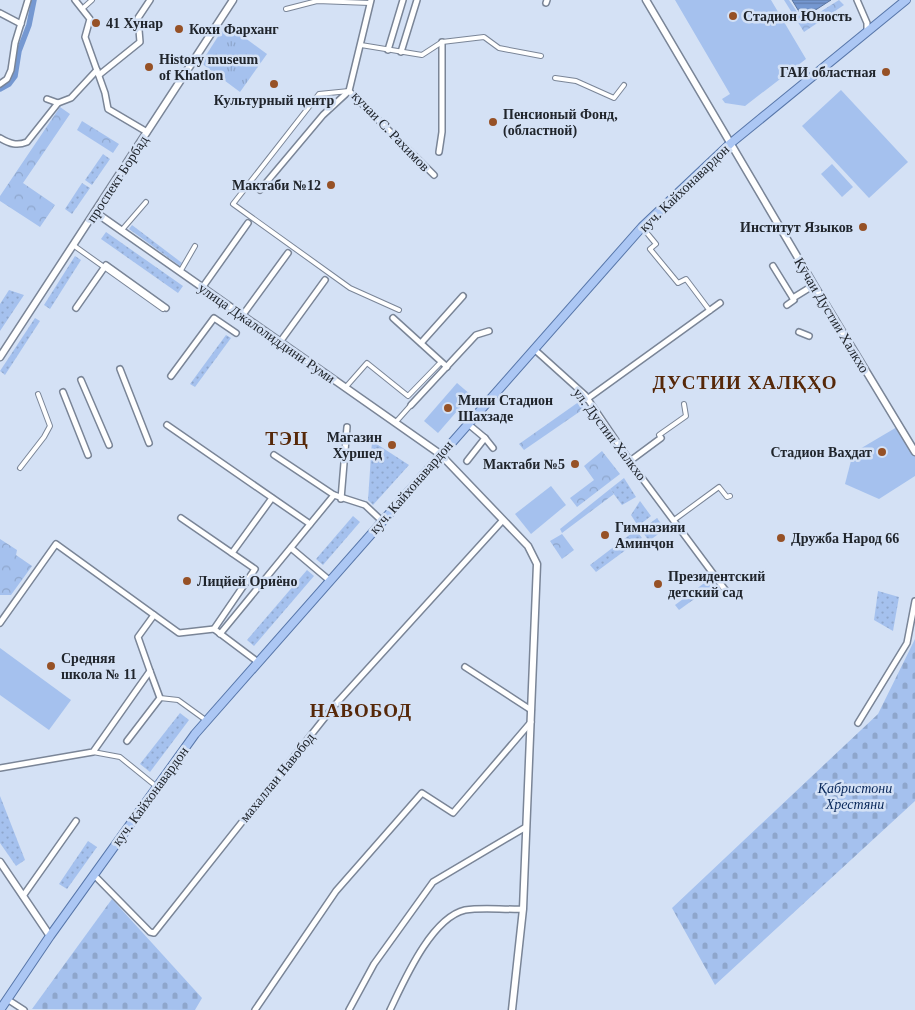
<svg xmlns="http://www.w3.org/2000/svg" width="915" height="1010" font-family="'Times New Roman',serif">
<defs>
<pattern id="grass-dots" width="8" height="8" patternUnits="userSpaceOnUse" patternTransform="scale(1.25)"><rect width="8" height="8" fill="#a5c1ee"/><path d="M2 2h.1M6 6h.1" fill="none" stroke="#8ea6cc" stroke-width="1.8" stroke-linecap="round"/></pattern>
<pattern id="forest-crowns" width="20" height="18" patternUnits="userSpaceOnUse" patternTransform="scale(1.25)"><rect width="20" height="18" fill="#a5c1ee"/><path d="M2 6a3 3 0 1 1 6 0M12 15a3 3 0 1 1 6 0" fill="none" stroke="#8ea6cc"/></pattern>
<pattern id="cemetery-stones" width="16" height="16" patternUnits="userSpaceOnUse" patternTransform="scale(1.25)"><rect width="16" height="16" fill="#a5c1ee"/><path d="M2 7V4a2 2 0 0 1 4 0v3zM10 15v-3a2 2 0 0 1 4 0v3z" fill="#8ea6cc"/></pattern>
<pattern id="park-tufts" width="24" height="20" patternUnits="userSpaceOnUse" patternTransform="scale(1.25)"><rect width="24" height="20" fill="#a5c1ee"/><path d="M3 7l-1-3M5 7V3M7 7l1-3M15 17l-1-3M17 17v-4M19 17l1-3" fill="none" stroke="#8ea6cc"/></pattern>
<pattern id="water-rules" width="6" height="5" patternUnits="userSpaceOnUse" patternTransform="scale(1.25)"><rect width="6" height="5" fill="#7598d1"/><path d="M0 2.5h6" fill="none" stroke="#607caa"/></pattern>
</defs>
<rect width="100%" height="100%" fill="#d4e1f5"/>
<g fill="url(#grass-dots)">
<path d="M103,154L110,159L92,185L85,180Z"/>
<path d="M82,183L90,188L72,214L65,209Z"/>
<path d="M132,225L182,263L180,266L129,229Z"/>
<path d="M106,232L183,286L178,293L101,239Z"/>
<path d="M75,256L81,260L50,309L44,305Z"/>
<path d="M9,290L24,295L0,331V304Z"/>
<path d="M35,318L40,321L5,375L0,371Z"/>
<path d="M226,335L231,338L195,387L190,384Z"/>
<path d="M372,441L409,465L373,505L368,500Z"/>
<path d="M624,478L636,497L622,505L610,489Z"/>
<path d="M640,501L651,516L638,526L631,515Z"/>
<path d="M353,516L360,522L323,565L316,559Z"/>
<path d="M657,518L665,529L649,541L641,530Z"/>
<path d="M636,530L642,538L596,572L590,565Z"/>
<path d="M307,570L314,576L254,646L247,640Z"/>
<path d="M878,591L899,597L893,631L874,620Z"/>
<path d="M180,713L189,720L150,772L140,764Z"/>
<path d="M0,796L25,860L16,866L0,843Z"/>
<path d="M88,841L97,847L67,889L59,884Z"/>
</g>
<g fill="url(#forest-crowns)">
<path d="M784,0H789L804,22L839,0L844,5L804,32Z"/>
<path d="M60,107L70,114L23,183L55,205L40,227L0,201V196Z"/>
<path d="M82,121L119,144L113,153L77,130Z"/>
<path d="M580,401L585,408L524,450L519,444Z"/>
<path d="M602,451L620,474L577,507L570,498L594,480L584,466Z"/>
<path d="M610,489L614,494L562,533L560,529Z"/>
<path d="M562,534L574,550L562,559L550,541Z"/>
<path d="M0,539L17,550L16,555L32,566L11,595H0Z"/>
<path d="M707,581L711,587L679,610L675,605Z"/>
</g>
<g fill="url(#cemetery-stones)">
<path d="M915,639V801L715,985L672,908L878,714Z"/>
<path d="M112,899L202,998L195,1010L32,1009Z"/>
</g>
<path fill="url(#park-tufts)" d="M226,24L267,54L240,92L201,63Z"/>
<g fill="#a5c1ee">
<path d="M675,0H771L806,59L745,106L725,103L722,99L730,94Z"/>
<path d="M841,90L908,162L869,198L802,126Z"/>
<path d="M832,164L853,187L842,197L821,174Z"/>
<path d="M457,383L471,395L438,433L424,421Z"/>
<path d="M897,427L915,456V476L879,499L845,484L853,453Z"/>
<path d="M551,486L566,505L531,534L515,514Z"/>
<path d="M0,648L71,700L49,730L0,695Z"/>
</g>
<path fill="url(#water-rules)" stroke="#5c76a0" d="M792,0H831L803,18Z"/>
<g fill="none" stroke-linecap="round" stroke-linejoin="round">
<path stroke="#7598d1" stroke-width="5.5" d="M0,89L9,84L15,76L19,51L29,25L34,0"/>
<defs>
<g id="pedestrian">
<path d="M82,9L92,0"/>
<path d="M286,9L317,1L370,3"/>
<path d="M361,45L422,55L442,42L484,37L499,48L541,56"/>
<path d="M555,78L576,81L614,98L624,85"/>
<path d="M349,91L319,94L233,204L350,288L399,310"/>
<path d="M642,227L656,244L650,249L678,283L686,279L710,311"/>
<path d="M121,231L146,202"/>
<path d="M73,245L163,309"/>
<path d="M180,272L195,246"/>
<path d="M345,388L367,363L408,396L441,362"/>
<path d="M395,423L411,405"/>
<path d="M659,435L686,416L684,404"/>
<path d="M20,468L44,437L50,426L38,394"/>
<path d="M674,520L719,487L727,497L730,496"/>
<path d="M160,698L178,700L207,721"/>
<path d="M93,752L120,757L157,787"/>
</g>
<g id="minor">
<path d="M75,0L90,19L85,37L105,93L108,109L147,132"/>
<path d="M371,0L349,91L434,175"/>
<path d="M857,0L867,23V32"/>
<path d="M546,3L547,0"/>
<path d="M0,13L21,24"/>
<path d="M388,50L403,0"/>
<path d="M401,52L417,0"/>
<path d="M99,75L140,42L138,18L150,0"/>
<path d="M0,84L7,79L11,70L15,43L28,0"/>
<path d="M47,99L58,103L71,98L97,70"/>
<path d="M0,138C10,144 17,146 27,142L58,103"/>
<path d="M439,152L442,132V42"/>
<path d="M260,190L323,115L349,91"/>
<path d="M773,266L794,300L787,305"/>
<path d="M202,288L248,223"/>
<path d="M793,298L814,285"/>
<path d="M76,308L106,265L166,308"/>
<path d="M242,316L288,253"/>
<path d="M393,318L447,367"/>
<path d="M799,332L809,336"/>
<path d="M280,342L325,280"/>
<path d="M421,343L463,296"/>
<path d="M534,349L585,395L636,470L726,591"/>
<path d="M120,369L149,443"/>
<path d="M171,376L214,318L236,333"/>
<path d="M81,380L109,445"/>
<path d="M63,392L88,455"/>
<path d="M587,399L720,303"/>
<path d="M411,405L476,335L489,331"/>
<path d="M467,423L485,438L493,448"/>
<path d="M167,425L310,524"/>
<path d="M274,455L334,495"/>
<path d="M467,461L485,438"/>
<path d="M630,461L661,438"/>
<path d="M341,499L347,427"/>
<path d="M181,518L255,569L214,629"/>
<path d="M291,548L329,580"/>
<path d="M232,553L272,498"/>
<path d="M0,623L56,544L179,633L214,629L258,662"/>
<path d="M220,634L334,495L365,505L382,521"/>
<path d="M465,667L531,710"/>
<path d="M858,723L907,643L915,601"/>
<path d="M127,741L160,698L150,671"/>
<path d="M0,768L93,752L150,671L138,637L154,615"/>
<path d="M94,875L150,932L154,933L334,706L503,520"/>
<path d="M23,896L76,821"/>
<path d="M7,999L24,1010"/>
<path d="M255,1010L336,891L422,793L453,813L531,722"/>
<path d="M349,1010L374,964L433,882L526,827"/>
<path d="M390,1010C404,981 431,918 465,910C483,907 504,910 523,909"/>
</g>
<g id="tertiary">
<path d="M646,0L814,285L915,452"/>
<path d="M95,212L440,454L528,546L537,564L523,909L512,1010"/>
<path d="M0,357L233,0"/>
<path d="M0,862L50,936"/>
</g>
<path id="primary" d="M0,1010L50,936L195,734L642,227L731,143L906,0"/>
</defs>
<use href="#pedestrian" stroke="#7a8597" stroke-width="6"/>
<use href="#minor" stroke="#7a8597" stroke-width="8"/>
<use href="#tertiary" stroke="#7a8597" stroke-width="9"/>
<use href="#primary" stroke="#5776a9" stroke-width="10"/>
<use href="#pedestrian" stroke="#fff" stroke-width="4"/>
<use href="#minor" stroke="#fff" stroke-width="5"/>
<use href="#tertiary" stroke="#fff" stroke-width="6"/>
<use href="#primary" stroke="#acc7f4" stroke-width="8"/>
</g>
<g fill="#965126" stroke="#d4e1f5" stroke-width="2">
<circle cx="733" cy="16" r="5"/>
<circle cx="96" cy="23" r="5"/>
<circle cx="179" cy="29" r="5"/>
<circle cx="149" cy="67" r="5"/>
<circle cx="886" cy="72" r="5"/>
<circle cx="274" cy="84" r="5"/>
<circle cx="493" cy="122" r="5"/>
<circle cx="331" cy="185" r="5"/>
<circle cx="863" cy="227" r="5"/>
<circle cx="448" cy="408" r="5"/>
<circle cx="392" cy="445" r="5"/>
<circle cx="882" cy="452" r="5"/>
<circle cx="575" cy="464" r="5"/>
<circle cx="605" cy="535" r="5"/>
<circle cx="781" cy="538" r="5"/>
<circle cx="187" cy="581" r="5"/>
<circle cx="658" cy="584" r="5"/>
<circle cx="51" cy="666" r="5"/>
</g>
<g text-anchor="middle" stroke-width="5" stroke-linejoin="round" paint-order="stroke">
<g font-size="14" font-weight="bold" fill="#20252c" stroke="#d4e1f5" text-anchor="start">
<text x="743" y="21">Стадион Юность</text>
<text x="106" y="28">41 Хунар</text>
<text x="189" y="34">Кохи Фарханг</text>
<text x="159" y="64">History museum<tspan x="159" dy="16">of Khatlon</tspan></text>
<text x="876" y="77" text-anchor="end">ГАИ областная</text>
<text x="274" y="105" text-anchor="middle">Культурный центр</text>
<text x="503" y="119">Пенсионый Фонд,<tspan x="503" dy="16">(областной)</tspan></text>
<text x="321" y="190" text-anchor="end">Мактаби №12</text>
<text x="853" y="232" text-anchor="end">Институт Языков</text>
<text x="458" y="405">Мини Стадион<tspan x="458" dy="16">Шахзаде</tspan></text>
<text x="382" y="442" text-anchor="end">Магазин<tspan x="382" dy="16">Хуршед</tspan></text>
<text x="872" y="457" text-anchor="end">Стадион Ваҳдат</text>
<text x="565" y="469" text-anchor="end">Мактаби №5</text>
<text x="615" y="532">Гимназияи<tspan x="615" dy="16">Аминҷон</tspan></text>
<text x="791" y="543">Дружба Народ 66</text>
<text x="668" y="581">Президентский<tspan x="668" dy="16">детский сад</tspan></text>
<text x="197" y="586">Лицйей Ориёно</text>
<text x="61" y="663">Средняя<tspan x="61" dy="16">школа № 11</tspan></text>
</g>
<g font-size="14" fill="#20252c" stroke="#d4e1f5">
<text transform="translate(391 131) rotate(46)" y="5">кучаи С. Рахимов</text>
<text transform="translate(117 179) rotate(-57)" y="5">проспект Борбад</text>
<text transform="translate(684 188) rotate(-44)" y="5">куч. Кайхонавардон</text>
<text transform="translate(832 315) rotate(59)" y="5">Кӯчаи Дустии Халкхо</text>
<text transform="translate(267 333) rotate(35)" y="5">улица Джалолиддини Руми</text>
<text transform="translate(610 434) rotate(53)" y="5">ул. Дустии Халкхо</text>
<text transform="translate(411 487) rotate(-49)" y="5">куч. Кайхонавардон</text>
<text transform="translate(277 777) rotate(-51)" y="5">махаллаи Навобод</text>
<text transform="translate(150 796) rotate(-54)" y="5">куч. Кайхонавардон</text>
</g>
<g font-size="14" font-style="italic" fill="#072659" stroke="#d4e1f5">
<text x="855" y="793">Қабристони<tspan x="855" dy="16">Хрестяни</tspan></text>
</g>
<g font-size="19" font-weight="bold" letter-spacing="1" fill="#562809" stroke="#d4e1f5">
<text x="745" y="389">ДУСТИИ ХАЛҚҲО</text>
<text x="287" y="445">ТЭЦ</text>
<text x="361" y="717">НАВОБОД</text>
</g>
</g>
</svg>
